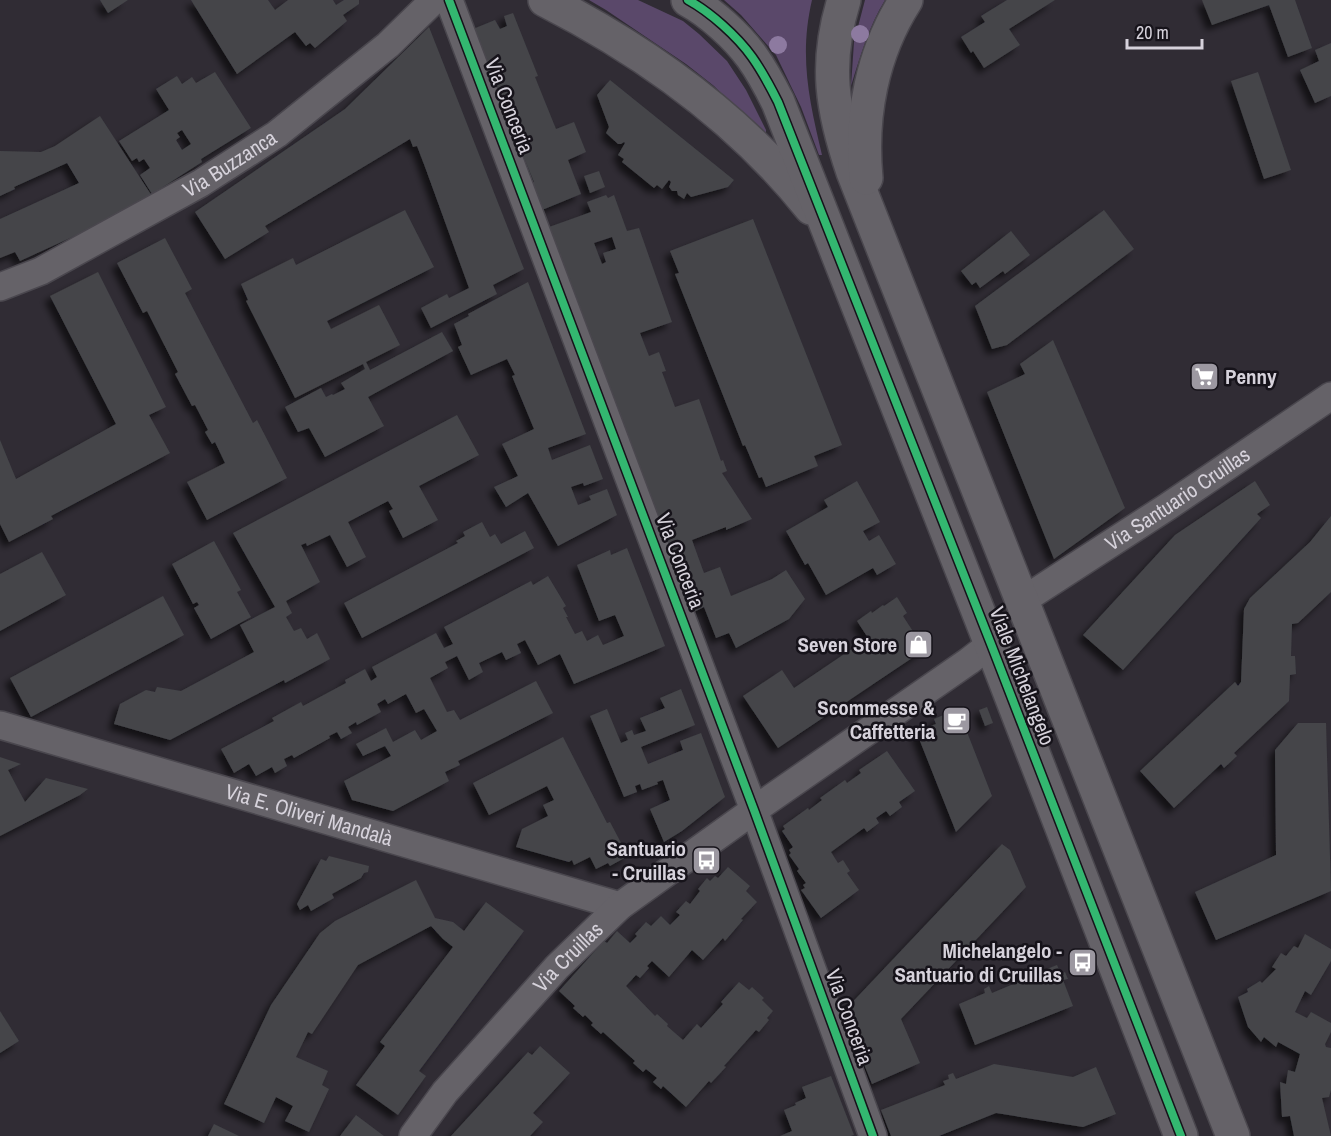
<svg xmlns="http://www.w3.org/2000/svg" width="1331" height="1136" font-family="'Archivo Narrow',sans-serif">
<defs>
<filter id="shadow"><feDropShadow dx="-5.5" dy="5.5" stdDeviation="3" flood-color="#0009"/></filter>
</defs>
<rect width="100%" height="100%" fill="#302c34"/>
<g fill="#5a486a">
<path d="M589,0H638L683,21L699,34L727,61L746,90L766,130V135L759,131L714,86L686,64L606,10Z"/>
<path d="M724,0H812C799,56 809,100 822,155H819L801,107L776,55L741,15Z"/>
<path d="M865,0H885C869,26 860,57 851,86L854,42Z"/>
</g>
<g fill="#444549" fill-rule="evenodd" filter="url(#shadow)">
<path d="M100,0H128L108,13Z"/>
<path d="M191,0H268L275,10L288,0H333L336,5L344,0H359V4L343,15L347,21L315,48L310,43L306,46L295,32L237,74Z"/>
<path d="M1007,0H1055L1009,29L1020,45L984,68L973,51L971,53L961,37L985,22L981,16Z"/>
<path d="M1202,0H1295L1312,48L1288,57L1269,5L1212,25Z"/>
<path d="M513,13L538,76L535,77L556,129L574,122L586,152L568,160L581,194L542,210L532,183L534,182L518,143L499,90L473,29L495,20L500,29L507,26L504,16Z"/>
<path d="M429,27L524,269L493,285L497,294L431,328L421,308L447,294L449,298L469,288L425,167L417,146L413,147L410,139L265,226L269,232L225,259L195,212L345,109Z"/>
<path d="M1331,43V96L1315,103L1300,70L1319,61L1315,50Z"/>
<path d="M215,72L251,128L201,159L202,162L152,194L140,175L150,168L144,159L139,162L137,158L132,161L119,141L169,110L156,89L177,76L182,84L192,77L196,83ZM182,130L191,144L182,150L176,140L180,137L177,133Z"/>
<path d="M1258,72L1291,170L1264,179L1231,81Z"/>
<path d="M610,80L734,180L728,187L691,197L687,193L684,199L678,195L677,191H672L669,187L671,182L669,180L662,189L657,185L654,188L622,162L624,159L618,155L625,143L624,142L621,144H618L606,133L609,127L597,95Z"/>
<path d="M100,116L152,196L105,222L20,261L15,252L0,258V219L79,183L67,163L14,187L15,189L0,196V151L41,152L55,146Z"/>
<path d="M599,171L605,187L590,193L584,176Z"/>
<path d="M606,195L608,198L614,195L627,231L639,228L672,322L640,333L649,356L659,352L666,371L662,372L675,407L699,399L721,461L723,460L727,471L722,473L752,519L726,530V527L692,540L704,573L720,567L731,596L772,579L786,570L805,599L789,619L736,648L729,633L716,638L704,607L694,612L549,227L591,212L587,202ZM612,237L616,249L603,253L606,262L602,264L594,243Z"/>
<path d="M405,210L434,267L327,321L331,329L379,305L400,345L366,362L370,370L442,332L453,351L368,397L384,426L325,457L309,428L298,432L285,407L321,388L326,397L332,394L333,395L345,389L341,383L365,369L363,364L295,398L246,301L248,300L241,284L293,258L296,265Z"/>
<path d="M1104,210L1134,249L1007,345L992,349L975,306Z"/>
<path d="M753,219L842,445L814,456L818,466L766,487L762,477L759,478L745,445L743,446L675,274L679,273L670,251Z"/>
<path d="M1011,231L1030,255L1005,274L1003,271L980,288L976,282L972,285L961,271Z"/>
<path d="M165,238L192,289L185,293L253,423L257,420L287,478L207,520L187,482L225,463L215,442L212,444L205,432L208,430L195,405L192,406L175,374L178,372L147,311L143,313L117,263Z"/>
<path d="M98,272L166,407L149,415L170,453L51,516L53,519L9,542L0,524V440L16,479L116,424L50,296Z"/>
<path d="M528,282L586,434L548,448L552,460L590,445L603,479L584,486L583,483L571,487L578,505L591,500L589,496L607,489L617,515L558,546L528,493L506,507L494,487L518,476L502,444L534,429L512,376L515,375L507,359L471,375L458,347L462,345L454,324L469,316L468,314Z"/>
<path d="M1053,340L1125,508L1054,559L987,392L1025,374L1020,364Z"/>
<path d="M457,415L479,455L419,486L438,520L403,538L389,511L393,509L388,501L348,522L366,557L347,567L330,535L307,546L306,543L301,545L320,582L286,601L292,613L286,617L294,631L301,628L307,639L317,633L330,659L285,683L284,680L170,740L114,724L120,704L146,690L155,692L157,687L181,691L254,652L240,625L275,607L233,533Z"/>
<path d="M857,481L880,522L863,531L869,541L879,535L896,564L877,575L873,568L826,595L808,563L805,565L786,531L828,507L824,500Z"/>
<path d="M1255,481L1270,505L1257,514L1261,518L1123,670L1083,635L1175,535Z"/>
<path d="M1331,516V592L1298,623L1292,624L1291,656H1295L1296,674L1290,675L1289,701L1234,753L1237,756L1224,768L1221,764L1174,808L1140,771L1235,682L1238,686L1241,682L1244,609L1250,598L1310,542Z"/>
<path d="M482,522L490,537L495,534L501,544L525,531L534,548L362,638L344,603L458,543L456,541L465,536L463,532Z"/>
<path d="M214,541L241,590L237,592L251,617L211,639L194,608L199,605L197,602L193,604L172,564Z"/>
<path d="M627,548L665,646L574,684L560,654L538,665L525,640L517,644L521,653L506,660L502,652L479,663L483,672L469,680L457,656L445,662L448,668L430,678L447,712L454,710L460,720L536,681L553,713L458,761L460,765L445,772L449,781L393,811L352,800L344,781L391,756L385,746L363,756L356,744L386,728L393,742L415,730L421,740L437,731L424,709L416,713L406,694L388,704L385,699L377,704L381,712L357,725L356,722L348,727L352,733L341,739L337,732L329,736L330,738L294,758L292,755L284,759L287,766L275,773L272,767L256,776L249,764L234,773L221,749L274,721L272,718L301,702L303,706L346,683L345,680L365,669L371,681L377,677L372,667L436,633L444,648L453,644L444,627L531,581L533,585L548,576L566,606L563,608L568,617H566L575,634L582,631L587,641L598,635L603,645L624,636L615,615L599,621L577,565L610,550L611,555Z"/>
<path d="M42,552L66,595L0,631V574Z"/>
<path d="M163,596L184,635L31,717L10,678Z"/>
<path d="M897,597L907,613L903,616L914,633L919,630L930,646L778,748L743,696L782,670L794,688L868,638L857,621L871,611L872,613L883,605L884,606Z"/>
<path d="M681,689L695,725L641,747L648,764L683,750L680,741L701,733L725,797L682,831L664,842L650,809L670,800L663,780L657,782L658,784L642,790L640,784L635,786L637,792L624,797L590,716L607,709L621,743L628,740L625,733L632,730L634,735L646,731L640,718L665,708L660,698Z"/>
<path d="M987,707L993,723L985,726L979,710Z"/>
<path d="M958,709L992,796L956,832L916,731L936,724L934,719Z"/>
<path d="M1298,723H1326L1331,891L1216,940L1195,892L1276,855L1275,750Z"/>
<path d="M563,737L607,823L610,822L628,856L610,866L608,863L596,869L590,857L574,865L572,860L569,862L516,847L522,829L548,816L543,805L554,800L547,786L489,815L473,783Z"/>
<path d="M887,751L915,791L899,802L902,807L890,816L886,811L876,818L879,823L867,832L864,828L831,852L838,863L843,860L850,871L847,873L859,890L821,918L801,890L805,888L803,885L806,883L797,871L799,869L789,855L791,853L789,850L793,847L782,831L785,829L783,826L808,808L809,810L822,800L820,798L845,780L847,783L861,773L859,770Z"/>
<path d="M0,757L21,764L8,770L25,802L46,778L88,789L80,795L0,836Z"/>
<path d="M1002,844L1010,850L1026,887L901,1019L920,1063L872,1084L843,1012Z"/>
<path d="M329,856L369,866L368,872L364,873L361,878L332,894L334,898L311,911L308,905L300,910L297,904L321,859L326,861Z"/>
<path d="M728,867L750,886L746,891L757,902L741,919L743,920L725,941L723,938L703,960L692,950L669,977L652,961L647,966L649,968L640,978L636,975L626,986L655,1016L657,1014L668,1024L667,1026L683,1040L697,1024L701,1028L723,1004L721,1002L739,982L749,990L752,987L764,998L762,1000L773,1011L767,1018L769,1020L759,1032L756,1030L724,1066L726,1067L711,1083L709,1081L686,1107L663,1086L661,1089L653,1082L657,1078L646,1069L643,1072L633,1063L635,1061L603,1032L601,1034L591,1025L593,1023L585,1015L583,1017L573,1008L575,1006L559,991L604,941L607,943L617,931L630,943L637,936L635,934L646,922L651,926L661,916L670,925L680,915L676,912L686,901L690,904L700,891L698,889L707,878L710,881L715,876L718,878Z"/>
<path d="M416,880L435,918L453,922L464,931L486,902L524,931L419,1071L426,1076L398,1115L356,1085L385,1046L380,1042L453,947L443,939L431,926L358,965L312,1034L308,1032L296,1057L328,1071L322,1085L329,1089L309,1132L285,1121L293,1106L276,1097L264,1123L224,1104L271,1005L320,933L335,921Z"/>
<path d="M1305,934L1331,949V961L1311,995L1305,991L1295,1012L1307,1018L1311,1012L1331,1023V1032L1325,1044L1326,1047L1331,1048V1090L1329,1097L1322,1098L1331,1136H1294L1290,1116L1282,1117L1280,1082L1286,1084L1288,1070L1295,1072L1300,1054L1278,1042L1276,1047L1264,1037L1261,1042L1248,1027L1238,997L1248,992L1247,989L1260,981L1262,983L1276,969L1272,967L1281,953L1286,956L1294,946L1298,948Z"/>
<path d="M1057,965L1061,974L1065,972L1068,979L1063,980L1073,1006L975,1045L959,1004L985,993L984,989L989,986L992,993L1023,980L1021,975L1027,972L1029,976Z"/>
<path d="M0,1011L19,1041L0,1053Z"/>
<path d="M540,1046L570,1073L533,1113L543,1122L530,1136H451L528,1052L532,1055Z"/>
<path d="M994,1064L1073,1077L1096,1067L1116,1114L1083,1127L996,1113L939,1136H891L881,1110L945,1085L943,1081L949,1079L948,1075L953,1073L956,1079Z"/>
<path d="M831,1076L854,1135L851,1136H780L792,1131L784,1110L796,1105L795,1103L806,1098L802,1087Z"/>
<path d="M356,1115L384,1136H340Z"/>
<path d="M214,1124L239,1136H208Z"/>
</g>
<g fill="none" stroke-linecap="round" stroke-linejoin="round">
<defs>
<g id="street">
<path d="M449,0L754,810L873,1136"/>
<path id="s1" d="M0,287L41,271L201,183L277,134L388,45L434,0"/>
<path id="s2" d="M1022,601L1167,507L1331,396"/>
<path id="s3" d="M0,725L620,906"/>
<path id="s4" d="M413,1136L445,1092L557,967L620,906L754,810L969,661L991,644"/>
</g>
<g id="secondary">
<path d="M545,0C645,51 740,119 811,208"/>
<path d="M688,0C710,12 737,36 752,57C762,71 770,86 778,102L991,644L1181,1136"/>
<path d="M844,0C824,64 832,110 853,172L1233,1136"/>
<path d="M866,178C860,116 872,53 906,0"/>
</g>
</defs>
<use href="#street" stroke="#4a474e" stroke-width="30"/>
<use href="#secondary" stroke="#4a474e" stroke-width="36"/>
<use href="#street" stroke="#656268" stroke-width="27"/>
<use href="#secondary" stroke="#656268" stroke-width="33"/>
<defs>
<g id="cycleway">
<path d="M449,0L754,810L873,1136"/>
<path d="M688,0C710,12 737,36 752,57C762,71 770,86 778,102L991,644L1181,1136"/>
</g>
</defs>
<use href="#cycleway" stroke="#16131a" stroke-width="11"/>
<use href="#cycleway" stroke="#33b770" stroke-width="8"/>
</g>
<g fill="#8d7aa0">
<circle cx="860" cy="34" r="9"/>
<circle cx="778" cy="45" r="9"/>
</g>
<defs>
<symbol id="supermarket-square" viewBox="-11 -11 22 22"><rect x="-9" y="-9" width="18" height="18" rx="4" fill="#9c98a1" stroke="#16131a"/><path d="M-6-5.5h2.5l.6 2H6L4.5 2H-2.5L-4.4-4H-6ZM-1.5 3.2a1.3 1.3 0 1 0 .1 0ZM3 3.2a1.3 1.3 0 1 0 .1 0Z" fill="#fff"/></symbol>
<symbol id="shop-square" viewBox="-11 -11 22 22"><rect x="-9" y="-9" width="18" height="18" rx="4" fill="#9c98a1" stroke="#16131a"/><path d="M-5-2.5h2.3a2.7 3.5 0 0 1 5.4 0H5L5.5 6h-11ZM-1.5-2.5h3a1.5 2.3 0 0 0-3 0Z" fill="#fff"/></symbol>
<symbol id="cafe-square" viewBox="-11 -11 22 22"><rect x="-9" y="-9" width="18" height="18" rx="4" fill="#9c98a1" stroke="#16131a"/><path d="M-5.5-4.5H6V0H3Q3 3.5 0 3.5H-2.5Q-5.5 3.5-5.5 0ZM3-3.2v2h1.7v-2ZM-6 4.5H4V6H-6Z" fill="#fff"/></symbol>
<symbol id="bus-square" viewBox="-11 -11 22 22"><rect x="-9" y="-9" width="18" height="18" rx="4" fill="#9c98a1" stroke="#16131a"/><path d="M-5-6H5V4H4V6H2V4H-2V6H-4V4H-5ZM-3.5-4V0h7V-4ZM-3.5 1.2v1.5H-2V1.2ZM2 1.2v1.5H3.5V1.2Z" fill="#fff"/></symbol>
</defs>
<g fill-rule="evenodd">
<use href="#supermarket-square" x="1188" y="360" width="33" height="33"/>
<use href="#shop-square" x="902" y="628" width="33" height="33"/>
<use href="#cafe-square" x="940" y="704" width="33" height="33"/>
<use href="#bus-square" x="690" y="844" width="33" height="33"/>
<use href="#bus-square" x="1066" y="946" width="33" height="33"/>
</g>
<g text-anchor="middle" stroke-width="5" stroke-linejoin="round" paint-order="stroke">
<g font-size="21" fill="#d6d2db" stroke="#16131a">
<text transform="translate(509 106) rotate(69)" y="7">Via Conceria</text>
<text dy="7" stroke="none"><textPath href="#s1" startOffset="261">Via Buzzanca</textPath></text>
<text dy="7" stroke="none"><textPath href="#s2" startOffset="186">Via Santuario Cruillas</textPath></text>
<text transform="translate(680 561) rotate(69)" y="7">Via Conceria</text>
<text transform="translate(1022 676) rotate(69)" y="7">Viale Michelangelo</text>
<text dy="7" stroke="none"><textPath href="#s3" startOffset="322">Via E. Oliveri Mandalà</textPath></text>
<text dy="7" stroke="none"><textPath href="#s4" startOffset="237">Via Cruillas</textPath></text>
<text transform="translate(849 1017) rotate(70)" y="7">Via Conceria</text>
</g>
<g font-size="21" font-weight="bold" fill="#d6d2db" stroke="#16131a" text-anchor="end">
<text x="1225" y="384" text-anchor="start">Penny</text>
<text x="897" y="652">Seven Store</text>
<text x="935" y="715">Scommesse &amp;<tspan x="935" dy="24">Caffetteria</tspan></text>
<text x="686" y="856">Santuario<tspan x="686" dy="24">- Cruillas</tspan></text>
<text x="1062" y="958">Michelangelo -<tspan x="1062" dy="24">Santuario di Cruillas</tspan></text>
</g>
</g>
<path d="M1127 39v9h75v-9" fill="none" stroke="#d6d2db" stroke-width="3"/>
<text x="1136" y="39" font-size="18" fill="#d6d2db" stroke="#16131a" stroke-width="4.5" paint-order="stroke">20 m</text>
</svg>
